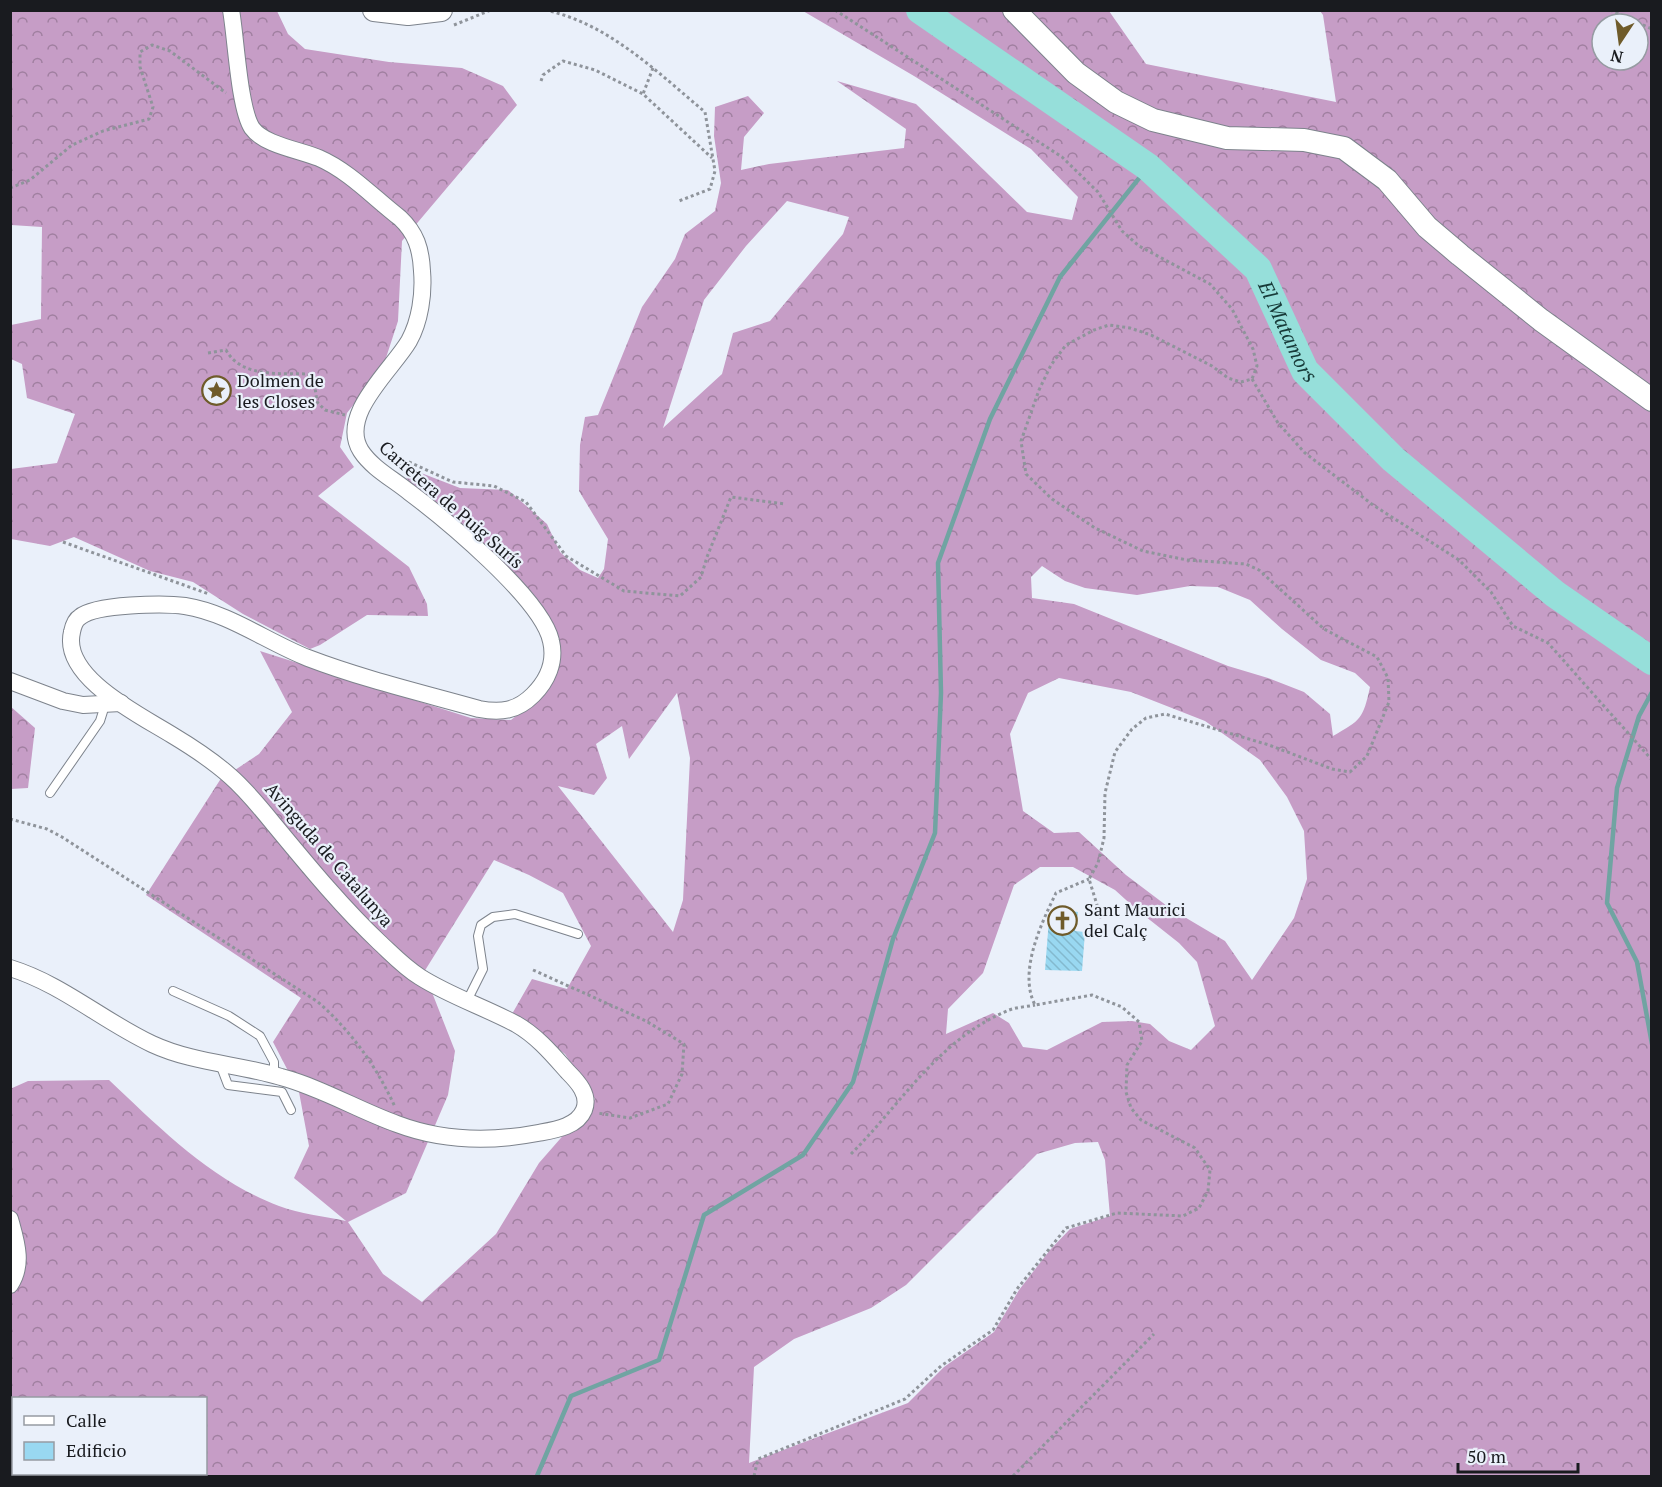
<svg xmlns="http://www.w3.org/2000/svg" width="1662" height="1487" font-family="'PT Serif',serif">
<defs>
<pattern id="forest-crowns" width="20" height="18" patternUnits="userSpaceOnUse" patternTransform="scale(1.5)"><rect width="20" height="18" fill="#c69dc6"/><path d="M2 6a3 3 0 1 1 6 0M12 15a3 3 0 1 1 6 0" fill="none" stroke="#a07fa0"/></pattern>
<pattern id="building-back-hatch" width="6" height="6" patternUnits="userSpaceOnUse" patternTransform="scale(1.5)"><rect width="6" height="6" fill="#99d8f1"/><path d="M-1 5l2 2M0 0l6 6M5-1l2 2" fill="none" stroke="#83b9ce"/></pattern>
</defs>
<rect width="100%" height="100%" fill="#eaf0fa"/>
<g fill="url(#forest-crowns)" fill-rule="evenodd">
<path d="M11,11H277L288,34L305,49L389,62L462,68L503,86L517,105L402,241L398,321L383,367L347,413L340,447L354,467L318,496L409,567L427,604L428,616L367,615L320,645L310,649L243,614L193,582L150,571L74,537L50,546L11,539V469L57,463L75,414L27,398L22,364L11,359V325L41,319L42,227L11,225Z"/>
<path d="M803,11H1109L1146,64L1336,102L1323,15L1320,11H1651V1476H11L10,1089L28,1081L109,1080C160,1128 212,1181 279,1206C300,1214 324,1216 346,1221L294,1178L309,1146L299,1092L273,1042L301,998L146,895L220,780L259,754L292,712L260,651L471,718L511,720L541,696L557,657L545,611L406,478L416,471L460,488L508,490L547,524L560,552L580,570L598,578L604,569L608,539L579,491L580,445L585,417L598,415L642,307L675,259L685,234L715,211L721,183L714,136L715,107L748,96L764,113L744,137L741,170L769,164L904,148L906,129L837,81L916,104L1027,212L1072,220L1078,197L1031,149L914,76ZM1602,24H1638V60H1602ZM787,201L849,217L843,234L770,321L733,333L722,374L663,428L704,300L746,246ZM1042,566L1065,581L1085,588L1137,595L1190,586L1218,587L1250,600L1282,629L1321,660L1355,673L1370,687C1363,719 1361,720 1333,736L1330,714L1304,692L1268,678L1228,666L1074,604L1032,598L1031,577ZM1059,678L1131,692L1205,721L1260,760L1287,797L1304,831L1307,879L1294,918L1252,980L1225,941L1171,909L1126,875L1079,832L1054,833L1023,811L1010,734L1028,693ZM677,693L690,758L683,900L673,932L558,786L594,795L607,778L596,744L622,726L629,759ZM494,860L529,875L563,893L591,946L567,989L532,979L512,1014L565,1054L595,1099L539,1163L496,1234L422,1302L383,1274L348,1222L406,1193L448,1095L455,1051L424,972ZM1040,867H1073L1115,890L1136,909L1179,943L1197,962L1215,1026L1191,1050L1169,1041L1150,1024L1132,1021L1102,1022L1047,1050L1023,1047L1009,1023L993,1013L946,1034L948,1009L983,973L1014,885ZM1098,1142L1105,1160L1110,1216L1070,1229L1050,1250L1019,1290L994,1332L944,1367L908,1403L749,1463L754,1367L794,1339L871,1308L906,1285L1037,1154L1075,1143ZM14,1398H206V1474H14Z"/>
<path d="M10,706L35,728L28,788L11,789Z"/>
</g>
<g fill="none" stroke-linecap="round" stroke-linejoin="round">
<g stroke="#70a4a2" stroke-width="4.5">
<path d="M1652,692L1639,716L1617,788L1607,903L1637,962L1652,1044"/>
<path d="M537,1476L571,1396L659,1360L704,1215L803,1155L853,1082L893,939L935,833L941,693L938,563L990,419L1060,277L1148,167"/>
</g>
<path stroke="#96dfda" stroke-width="28" id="s1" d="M920,10L1148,167L1258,269L1305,371L1393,459L1555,594L1652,661"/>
</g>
<path fill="url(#building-back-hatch)" d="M1058,909L1078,912L1075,931L1085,932L1082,971L1045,970L1049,919L1054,910Z"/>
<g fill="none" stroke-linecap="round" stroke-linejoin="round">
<defs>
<g id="lane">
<path d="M50,793L100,721L105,705"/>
<path d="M173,991L229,1016L260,1036L274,1062V1074"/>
<path d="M467,1001L483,969L478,936L481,925L493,917L515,914L578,934"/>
<path d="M220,1064L228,1085L282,1092L291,1110"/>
</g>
<g id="street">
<path d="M10,681L63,701L83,705L121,703"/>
<path d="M10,968C62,984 103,1021 152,1044C193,1063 238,1064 281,1077C322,1088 358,1110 397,1124C442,1141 491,1142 538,1133C554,1130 577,1127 584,1110C590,1095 578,1082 568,1072C552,1054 537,1036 516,1024C484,1007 450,996 420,977C404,967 392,954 379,942C340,905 306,863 272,822C259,806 246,790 230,776C212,760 192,747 172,735C140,715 61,677 72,632C73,627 75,620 80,617C95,604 165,603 185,606C229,613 267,642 308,658C363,679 422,693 479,709C501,713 517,711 533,695C547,681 556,662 551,641C542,599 445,519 409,492C393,479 372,468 361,451C338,415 392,370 409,341C420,321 424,294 422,271C421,249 416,233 400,218C374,198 349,171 319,158C300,150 264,145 252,128C239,108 236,38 231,10"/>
<path d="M10,1219C16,1241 24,1264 10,1285"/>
</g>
<g id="secondary">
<path d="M374,10L408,14L441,10"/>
<path d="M1014,10L1076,73L1116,102L1153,120L1227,138L1304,140L1344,148L1387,180L1427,227L1460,255L1541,320L1652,400"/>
</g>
</defs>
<use href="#lane" stroke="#7d838c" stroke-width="10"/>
<use href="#street" stroke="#7d838c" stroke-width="18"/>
<use href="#secondary" stroke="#7d838c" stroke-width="24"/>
<g stroke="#8f949b" stroke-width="3" stroke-dasharray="3 3" stroke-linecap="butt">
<path d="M545,10C608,23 657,72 705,112L715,171L710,189L679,201"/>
<path d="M835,10L1062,157L1098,192L1122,231L1139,246L1210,284L1232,309L1253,349L1257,366L1252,379L1241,382L1228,378L1212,366L1151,335L1130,328L1109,325L1094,330L1066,345L1051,365L1039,390L1021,441L1026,474L1052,499L1095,528L1143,551L1187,560L1246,564L1259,570L1324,629L1377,657L1388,678L1389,702L1367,756L1350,772L1332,769L1269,745L1165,714L1146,718L1132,729L1115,752L1105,793L1104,838L1098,863L1089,879L1102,921"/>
<path d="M1610,10L1652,29"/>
<path d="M454,25L491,10"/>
<path d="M653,68L643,94L712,158"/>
<path d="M541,81L543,75L563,61L595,70L643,94"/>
<path d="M10,188L30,180L72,145L103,131L149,119L153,107L140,67V52L152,45L170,51L226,93"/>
<path d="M208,353L226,350C241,378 281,373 308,374L314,380L317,402L325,410L345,415"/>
<path d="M1252,379L1278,423L1305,453L1373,505L1459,560L1491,592L1513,626L1548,643L1652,760"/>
<path d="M399,467L407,461L453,482L494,486L526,502L566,556L624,591L680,596L701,577L707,557L731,497L785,504"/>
<path d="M63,542L209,594"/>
<path d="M10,819L47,829L62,837L318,1002C351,1031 377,1067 395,1107"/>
<path d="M533,970L646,1021L684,1044L682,1074L668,1104L630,1118L597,1113"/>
<path d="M851,1154C901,1104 939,1039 1007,1011C1015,1007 1026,1007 1035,1005"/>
<path d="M754,1476L758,1459L905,1399L941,1366L993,1330L1017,1289L1066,1228L1117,1213L1183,1216L1199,1208L1208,1191L1210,1170L1195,1148L1141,1120L1131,1108L1126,1092L1127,1065L1142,1041L1139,1022L1122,1007L1092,995L1035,1005C1018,972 1041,924 1056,893L1089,879"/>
<path d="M1013,1476L1154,1334"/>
</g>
<use href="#lane" stroke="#fff" stroke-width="8"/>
<use href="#street" stroke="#fff" stroke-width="16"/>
<use href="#secondary" stroke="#fff" stroke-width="22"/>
</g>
<defs>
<symbol id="sight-ring" viewBox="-11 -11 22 22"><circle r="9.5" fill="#eaf0fa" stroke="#6f5b2a" stroke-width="1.5"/><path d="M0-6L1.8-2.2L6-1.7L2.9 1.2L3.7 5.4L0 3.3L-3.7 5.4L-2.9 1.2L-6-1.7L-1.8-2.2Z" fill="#6f5b2a"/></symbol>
<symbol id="church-ring" viewBox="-11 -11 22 22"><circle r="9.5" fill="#eaf0fa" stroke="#6f5b2a" stroke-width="1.5"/><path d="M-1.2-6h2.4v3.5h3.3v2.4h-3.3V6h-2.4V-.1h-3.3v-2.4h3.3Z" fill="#6f5b2a"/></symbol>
</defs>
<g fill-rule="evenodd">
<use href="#sight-ring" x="200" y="374" width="33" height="33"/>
<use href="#church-ring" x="1046" y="904" width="33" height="33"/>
</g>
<g text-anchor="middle" stroke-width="4.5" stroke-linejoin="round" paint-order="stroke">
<g font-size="18" fill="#191b1f" stroke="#eaf0fa" text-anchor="start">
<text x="237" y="387">Dolmen de<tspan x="237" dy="21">les Closes</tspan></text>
<text x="1084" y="916">Sant Maurici<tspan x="1084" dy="21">del Calç</tspan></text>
</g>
<g font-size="18" fill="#191b1f" stroke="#eaf0fa">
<text transform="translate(451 505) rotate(41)" y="6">Carretera de Puig Surís</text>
<text transform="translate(329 855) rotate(49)" y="6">Avinguda de Catalunya</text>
</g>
<g font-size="20" font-style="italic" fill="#173a38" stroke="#eaf0fa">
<text dy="7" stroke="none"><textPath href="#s1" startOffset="496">El Matamors</textPath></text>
</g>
</g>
<rect width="1662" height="1487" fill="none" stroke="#191b1f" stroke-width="24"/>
<rect x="12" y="1397" width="195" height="78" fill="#eaf0fa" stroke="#969ba2" stroke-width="1.5"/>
<rect x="24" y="1416" width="30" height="9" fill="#ffffff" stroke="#969ba2" stroke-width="1.5"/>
<text x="66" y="1427" font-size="18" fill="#191b1f">Calle</text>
<rect x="24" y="1442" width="30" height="18" fill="#99d8f1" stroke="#969ba2" stroke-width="1.5"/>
<text x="66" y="1457" font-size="18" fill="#191b1f">Edificio</text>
<g transform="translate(1620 42) rotate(193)"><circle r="28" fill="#eaf0fa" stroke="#969ba2" stroke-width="1.5"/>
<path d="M0-4.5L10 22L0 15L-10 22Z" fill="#6f5b2a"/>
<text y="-9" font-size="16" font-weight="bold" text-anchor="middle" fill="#191b1f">N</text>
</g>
<path d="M1458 1463v9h120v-9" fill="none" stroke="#191b1f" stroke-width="3"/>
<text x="1467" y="1463" font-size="18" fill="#191b1f" stroke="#eaf0fa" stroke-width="4.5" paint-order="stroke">50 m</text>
</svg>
